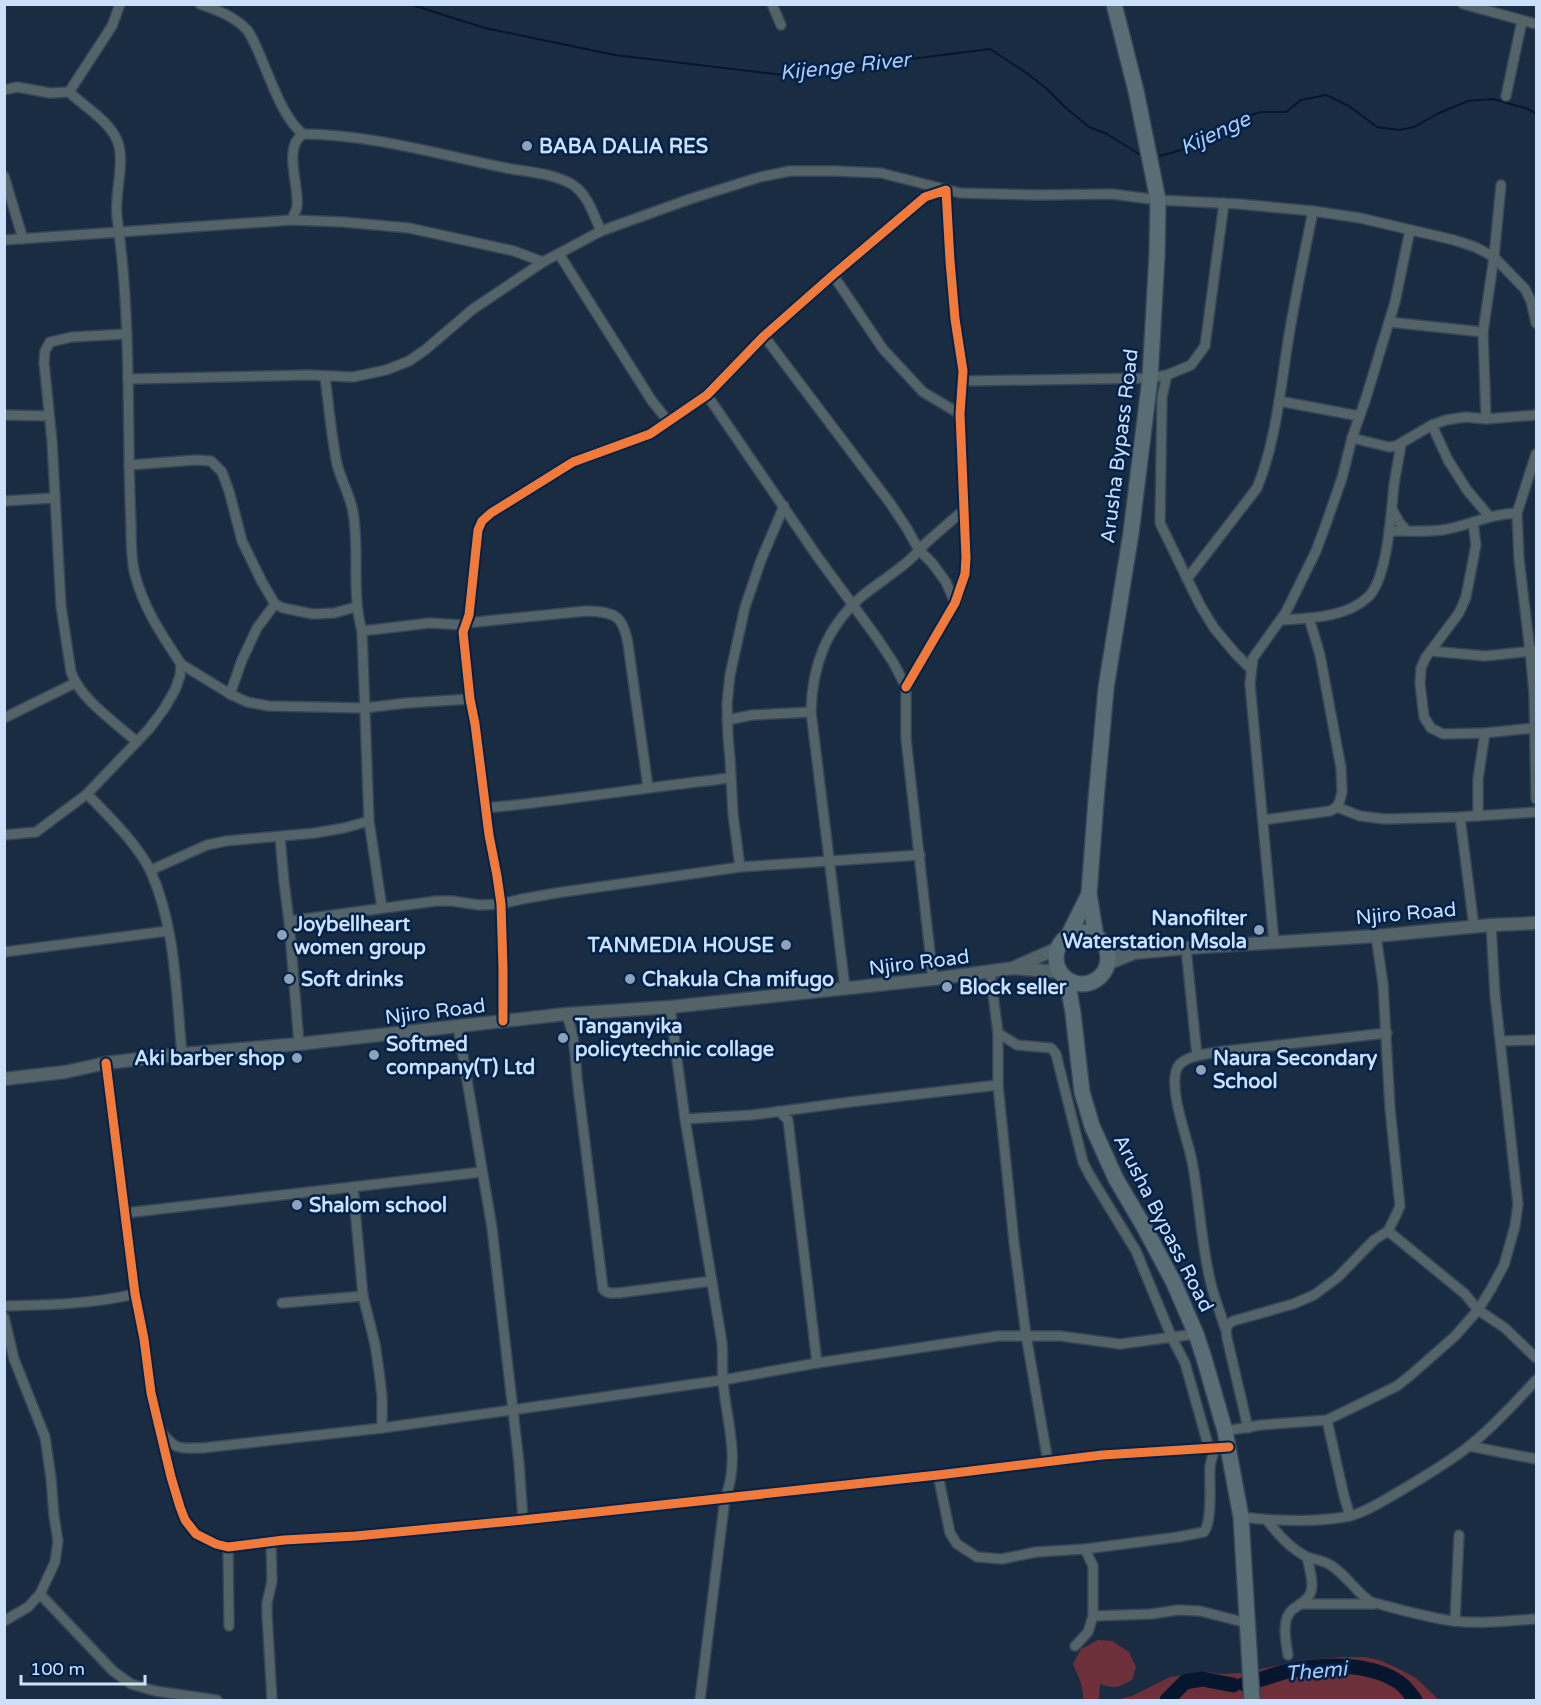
<svg xmlns="http://www.w3.org/2000/svg" width="1541" height="1705" font-family="'Varela Round',sans-serif">
<rect width="100%" height="100%" fill="#1a2c42"/>
<path fill="#6d303b" d="M1098,1640L1112,1641L1129,1652L1136,1667L1132,1680C1118,1688 1114,1689 1100,1684L1099,1699L1116,1700L1132,1696L1170,1677L1207,1672L1222,1674L1241,1673L1305,1660L1344,1657H1364L1379,1660L1397,1668L1416,1678L1439,1700H1083C1084,1688 1078,1675 1073,1664L1081,1649Z"/>
<g fill="none" stroke-linecap="round" stroke-linejoin="round">
<g stroke="#05162e" stroke-width="2">
<path d="M409,4L485,28L615,55L784,75L990,49L1028,74L1047,89L1066,108L1089,127L1107,134L1142,156"/>
<path d="M1160,156L1181,150L1212,132L1242,118L1261,112H1286L1301,100L1326,95L1349,106L1377,127L1399,130L1414,127L1439,113L1468,101L1493,99L1525,108L1536,113"/>
</g>
<g stroke="#05162e" stroke-width="15">
<path d="M1244,1684C1257,1681 1270,1676 1284,1672C1319,1664 1369,1661 1400,1683C1406,1687 1411,1695 1415,1700"/>
<path d="M1167,1700L1185,1682L1202,1679L1233,1685"/>
</g>
<defs>
<g id="minor">
<path d="M200,4C217,10 236,17 248,31C265,58 278,115 303,134C369,134 442,155 506,168C527,172 554,173 573,185C588,195 594,216 601,231"/>
<path d="M772,4L781,25"/>
<path d="M1463,4L1536,24"/>
<path d="M4,90L17,87L50,93L69,92L112,26L120,4"/>
<path d="M1506,96L1522,21"/>
<path d="M4,176L23,239"/>
<path d="M292,220C293,216 296,211 297,207C300,186 282,148 303,134"/>
<path d="M4,240L292,220L343,222L409,228L514,251L543,262"/>
<path d="M559,254L652,401L668,421"/>
<path d="M833,275L883,349L923,392L960,414"/>
<path d="M1389,322L1483,332"/>
<path d="M126,334L72,337L50,342L45,351L44,362L52,441L61,606L71,672C80,699 116,723 137,742"/>
<path d="M764,336L890,503L906,527L919,550L932,563L946,582L955,603"/>
<path d="M1167,375L1162,397L1160,523L1200,605L1214,628L1235,653L1251,669"/>
<path d="M325,377C329,406 331,435 337,464C341,480 350,495 353,512C360,552 351,592 362,631L369,821L382,908"/>
<path d="M128,379L309,375L353,377L386,370L409,361L425,350L473,309L543,262L601,231L690,199L760,177L790,171H835L881,173L960,193L1038,195L1112,194L1158,200L1239,204L1313,211L1360,218L1454,240L1475,247L1487,253L1494,257L1525,289L1531,301L1536,323"/>
<path d="M963,381L1150,378L1167,375L1191,365L1205,346L1224,203"/>
<path d="M707,395L817,556L877,638L893,662L906,687V739L933,979"/>
<path d="M1279,401L1359,416"/>
<path d="M4,415L49,416"/>
<path d="M1486,419L1483,332L1494,257L1501,185"/>
<path d="M1432,425L1448,460L1467,490L1489,516"/>
<path d="M1352,438L1389,447L1396,446L1432,425L1446,420L1466,417L1486,419L1536,415"/>
<path d="M1536,454L1517,513L1519,559L1530,651L1534,693L1536,799"/>
<path d="M129,465L196,460L211,461L222,472L229,491L242,541L262,582L275,604L283,608L313,614L334,613L356,607"/>
<path d="M4,501L54,498"/>
<path d="M1392,509L1399,522L1407,531"/>
<path d="M1473,522L1476,545L1466,597L1459,613L1426,657L1421,668L1420,684L1424,717L1431,728L1443,734L1485,733L1534,728"/>
<path d="M1389,531C1406,531 1425,532 1442,530C1469,526 1488,514 1517,513"/>
<path d="M1187,579L1257,488C1275,444 1280,394 1287,348C1294,302 1304,256 1313,211"/>
<path d="M1281,620C1309,618 1346,618 1368,597C1388,578 1391,512 1394,485C1396,471 1399,458 1401,444"/>
<path d="M466,623L586,611C615,612 623,615 628,644L648,787"/>
<path d="M362,631L430,623L464,625"/>
<path d="M1431,651L1485,656L1534,651"/>
<path d="M181,664L230,694L247,702L269,706L364,708L407,703L470,699"/>
<path d="M230,694L242,660L257,628L275,604"/>
<path d="M4,718L75,683"/>
<path d="M727,720L752,715L811,712"/>
<path d="M87,794C107,814 139,846 151,872C176,928 176,994 182,1054"/>
<path d="M1337,807L1360,816L1385,819L1460,817L1536,812"/>
<path d="M487,808C568,800 649,787 731,778"/>
<path d="M1478,816V779L1485,733"/>
<path d="M1460,817L1474,927"/>
<path d="M1263,820L1330,811L1337,807L1340,800L1342,792L1341,768L1320,655L1309,618"/>
<path d="M4,835L36,832L87,794L149,729L164,709L175,690L180,676L181,664C162,635 144,609 135,575C131,559 131,542 131,526C130,500 129,474 129,448C128,371 128,293 117,217C114,194 126,161 117,140C108,120 85,107 69,92"/>
<path d="M280,837L284,882L289,921L299,1044"/>
<path d="M740,867L733,814L730,758L728,737L727,704L730,675L745,607L761,560L784,506"/>
<path d="M151,870L207,845L226,841L315,833L344,828L369,821"/>
<path d="M289,921L436,901H452L479,905L501,904L522,899L556,893L740,867L920,855"/>
<path d="M1274,942L1250,684L1253,658L1286,612L1316,551L1326,524L1342,478L1352,438L1366,398L1395,302L1410,230"/>
<path d="M1186,948L1197,1056"/>
<path d="M4,952L168,931"/>
<path d="M990,972L998,1033V1085L1014,1242L1026,1335L1048,1462"/>
<path d="M845,988L811,712C812,666 826,628 861,597C874,586 889,577 902,566C911,560 918,551 925,544C938,532 951,521 964,510"/>
<path d="M670,1007L685,1119L722,1343C723,1355 722,1368 723,1381C726,1420 741,1459 725,1498L700,1700"/>
<path d="M566,1014C575,1034 575,1056 577,1078L603,1289C607,1294 612,1293 618,1293L712,1281"/>
<path d="M503,1021V968L501,904L497,876L489,835L475,724L470,699L463,632L469,615L478,530L482,521L491,513L573,462L650,434L707,395L764,336L833,275L925,197L946,190L950,261L955,319L963,371L960,414L966,558L965,574L955,603L906,687"/>
<path d="M458,1027L492,1228L519,1463L523,1520"/>
<path d="M998,1033L1017,1045L1051,1048L1056,1054L1083,1162L1089,1174L1136,1251L1172,1338L1185,1363L1209,1448"/>
<path d="M1501,1041L1536,1040"/>
<path d="M106,1063L135,1294L144,1339L151,1393L171,1477L180,1507L185,1520L196,1534L216,1544L228,1547L284,1540L356,1536L523,1520L938,1475L1102,1455L1229,1447"/>
<path d="M779,1111L788,1120L817,1363"/>
<path d="M685,1119L752,1115L850,1102L998,1085"/>
<path d="M353,1187L363,1296L375,1344L379,1371L382,1396V1428"/>
<path d="M125,1213L482,1172"/>
<path d="M1388,1231L1465,1294L1478,1310L1505,1328L1536,1358"/>
<path d="M282,1303L363,1296"/>
<path d="M4,1306C48,1305 92,1304 135,1294"/>
<path d="M4,1317L14,1359L45,1437L51,1478L54,1516L58,1541L55,1562L40,1594L28,1607L4,1621"/>
<path d="M1225,1328C1221,1315 1216,1302 1212,1288C1201,1247 1200,1203 1192,1161C1187,1136 1170,1095 1176,1071C1180,1056 1203,1055 1216,1052L1387,1033"/>
<path d="M1327,1420L1344,1496L1350,1516"/>
<path d="M1248,1428L1227,1338C1226,1329 1225,1326 1233,1321L1293,1304L1314,1295L1337,1278L1374,1240L1388,1231L1396,1215L1400,1206L1399,1197L1390,1108L1383,984L1376,936"/>
<path d="M1225,1431L1261,1425L1327,1420L1397,1386L1412,1374L1455,1336L1478,1310L1491,1289L1504,1265L1515,1226L1518,1204L1495,995L1491,925"/>
<path d="M163,1434C176,1451 182,1448 202,1448L382,1428L512,1410L723,1380L817,1363L998,1336H1060L1120,1344L1196,1334"/>
<path d="M1469,1446L1536,1459"/>
<path d="M938,1475L950,1533L957,1544L977,1557L1002,1559L1036,1552L1085,1549L1178,1537L1204,1532C1213,1520 1209,1482 1210,1467C1211,1460 1213,1454 1215,1448"/>
<path d="M1241,1517C1276,1521 1315,1523 1350,1516C1366,1512 1381,1502 1395,1494C1420,1479 1445,1465 1468,1447C1491,1429 1517,1401 1536,1380"/>
<path d="M1267,1520C1278,1535 1289,1547 1305,1556C1314,1560 1324,1560 1332,1566C1347,1576 1356,1592 1371,1602C1398,1609 1425,1617 1453,1621C1480,1624 1509,1621 1536,1619"/>
<path d="M271,1542L272,1581L267,1603V1614L272,1700"/>
<path d="M228,1547L229,1626"/>
<path d="M40,1594L113,1671L131,1684L155,1691L217,1700"/>
<path d="M1300,1604H1374"/>
<path d="M1093,1616L1151,1614L1178,1610L1200,1611L1247,1623"/>
<path d="M1455,1621L1459,1535"/>
<path d="M1075,1646L1088,1632L1093,1616V1566L1085,1549"/>
<path d="M1288,1655C1286,1642 1281,1620 1292,1610C1298,1605 1307,1601 1310,1594C1315,1584 1309,1568 1307,1557"/>
</g>
<g id="tertiary">
<path d="M1103,944L1134,953"/>
<path d="M1107,964L1134,953L1186,948L1376,936L1491,925L1536,923"/>
<path d="M1015,967L1058,948"/>
<path d="M4,1079L65,1072L106,1063L182,1054L299,1044L566,1014L670,1007L933,979L1014,968L1060,972"/>
</g>
<g id="primary">
<circle cx="1082" cy="958" r="26"/>
<path d="M1068,936L1089,894"/>
<path d="M1096,937L1089,894L1096,800L1106,688L1131,533L1150,378L1157,255L1158,200L1136,91L1114,4"/>
<path d="M1067,979L1073,1013L1082,1092L1092,1126L1116,1179L1143,1225L1173,1281L1196,1334L1204,1358L1225,1431L1241,1517L1252,1700"/>
</g>
</defs>
<use href="#minor" stroke="#364658" stroke-width="12"/>
<use href="#tertiary" stroke="#364658" stroke-width="15"/>
<use href="#primary" stroke="#364658" stroke-width="18"/>
<use href="#minor" stroke="#546367" stroke-width="9"/>
<use href="#tertiary" stroke="#546367" stroke-width="12"/>
<use href="#primary" stroke="#586d74" stroke-width="15"/>
<defs>
<g id="cycleway">
<path d="M503,1021V968L501,904L497,876L489,835L475,724L470,699L463,632L469,615L478,530L482,521L491,513L573,462L650,434L707,395L764,336L833,275L925,197L946,190L950,261L955,319L963,371L960,414L966,558L965,574L955,603L906,687"/>
<path d="M106,1063L135,1294L144,1339L151,1393L171,1477L180,1507L185,1520L196,1534L216,1544L228,1547L284,1540L356,1536L523,1520L938,1475L1102,1455L1229,1447"/>
</g>
</defs>
<use href="#cycleway" stroke="#002149" stroke-width="13"/>
<use href="#cycleway" stroke="#f17a3a" stroke-width="9"/>
</g>
<g fill="#8ea1ba" stroke="#002149" stroke-width="2">
<circle cx="527" cy="146" r="6"/>
<circle cx="1259" cy="930" r="6"/>
<circle cx="282" cy="935" r="6"/>
<circle cx="786" cy="945" r="6"/>
<circle cx="289" cy="979" r="6"/>
<circle cx="630" cy="979" r="6"/>
<circle cx="947" cy="987" r="6"/>
<circle cx="563" cy="1038" r="6"/>
<circle cx="374" cy="1055" r="6"/>
<circle cx="297" cy="1058" r="6"/>
<circle cx="1201" cy="1070" r="6"/>
<circle cx="297" cy="1205" r="6"/>
</g>
<g text-anchor="middle" stroke-width="5" stroke-linejoin="round" paint-order="stroke">
<g font-size="20" font-weight="bold" fill="#cce0fa" stroke="#002149" text-anchor="start">
<text x="539" y="153">BABA DALIA RES</text>
<text x="1247" y="925" text-anchor="end">Nanofilter<tspan x="1247" dy="23">Waterstation Msola</tspan></text>
<text x="294" y="931">Joybellheart<tspan x="294" dy="23">women group</tspan></text>
<text x="774" y="952" text-anchor="end">TANMEDIA HOUSE</text>
<text x="301" y="986">Soft drinks</text>
<text x="642" y="986">Chakula Cha mifugo</text>
<text x="959" y="994">Block seller</text>
<text x="575" y="1033">Tanganyika<tspan x="575" dy="23">policytechnic collage</tspan></text>
<text x="386" y="1051">Softmed<tspan x="386" dy="23">company(T) Ltd</tspan></text>
<text x="285" y="1065" text-anchor="end">Aki barber shop</text>
<text x="1213" y="1065">Naura Secondary<tspan x="1213" dy="23">School</tspan></text>
<text x="309" y="1212">Shalom school</text>
</g>
<g font-size="20" fill="#cce0fa" stroke="#002149">
<text transform="translate(1119 446) rotate(-83)" y="7">Arusha Bypass Road</text>
<text transform="translate(1406 913) rotate(-5)" y="7">Njiro Road</text>
<text transform="translate(919 962) rotate(-7)" y="7">Njiro Road</text>
<text transform="translate(435 1011) rotate(-7)" y="7">Njiro Road</text>
<text transform="translate(1164 1223) rotate(63)" y="7">Arusha Bypass Road</text>
</g>
<g font-size="21" font-style="italic" fill="#accaf2" stroke="#002149">
<text transform="translate(845 66) rotate(-6)" y="7">Kijenge River</text>
<text transform="translate(1215 133) rotate(-25)" y="7">Kijenge</text>
<text transform="translate(1316 1671) rotate(-5)" y="7">Themi</text>
</g>
</g>
<rect width="1541" height="1705" fill="none" stroke="#cce0fa" stroke-width="12"/>
<path d="M21 1675v9h124v-9" fill="none" stroke="#cce0fa" stroke-width="3"/>
<text x="30" y="1675" font-size="18" fill="#cce0fa" stroke="#002149" stroke-width="4.5" paint-order="stroke">100 m</text>
</svg>
